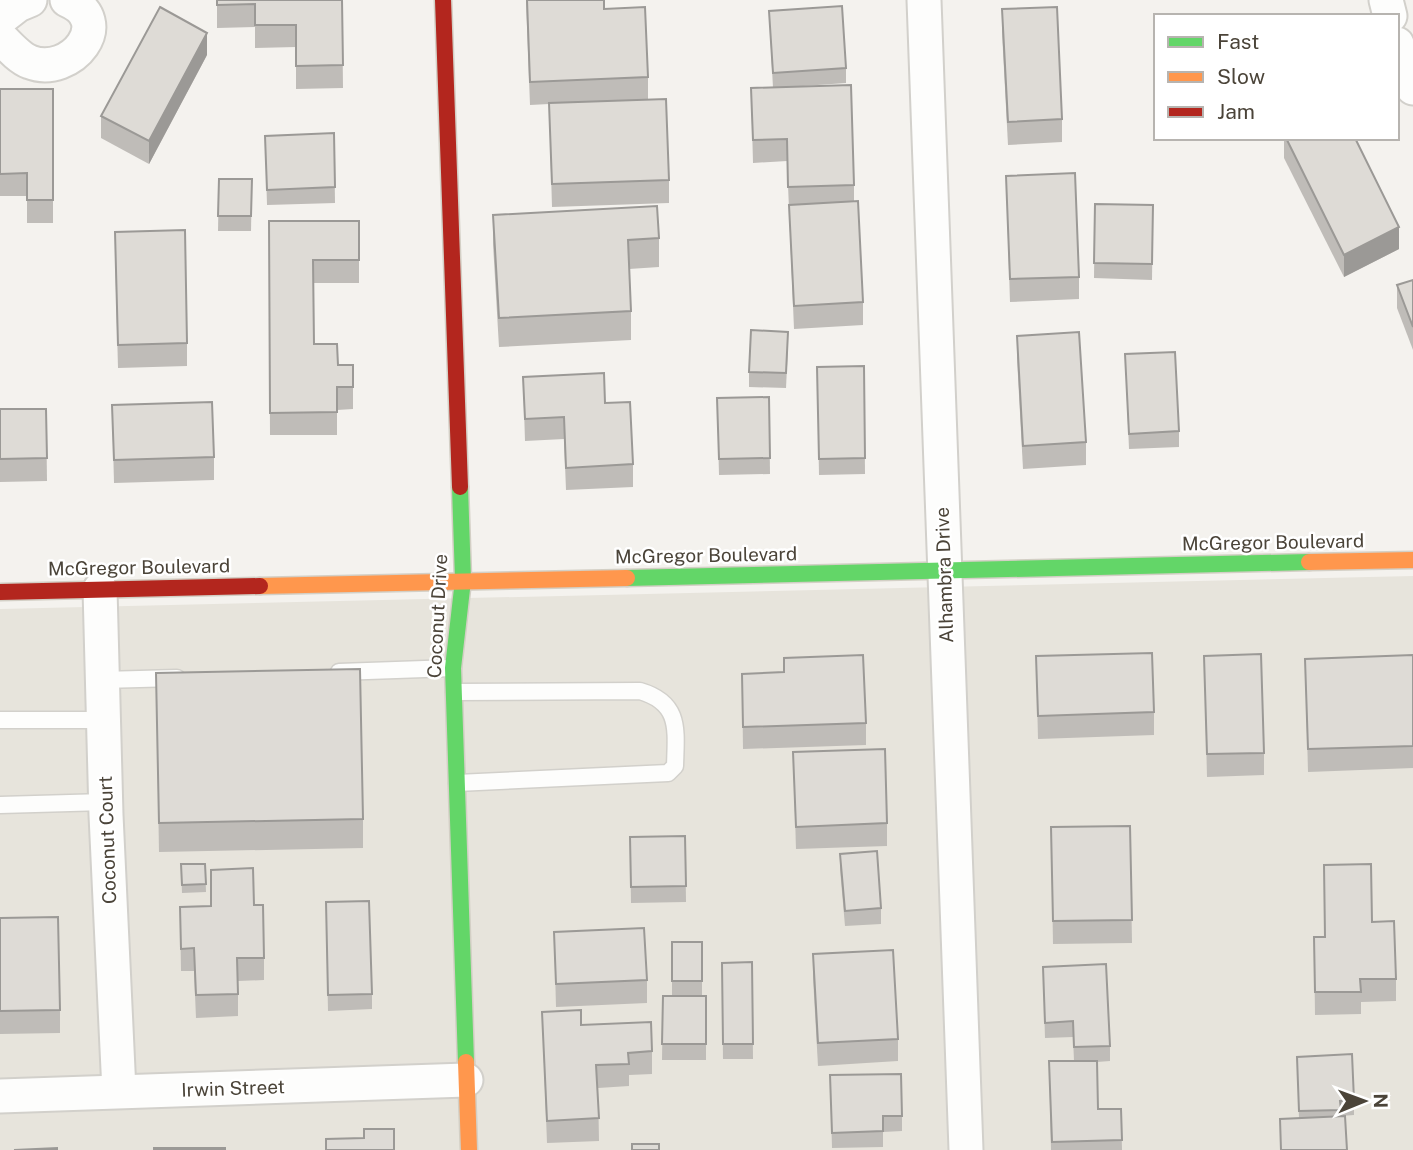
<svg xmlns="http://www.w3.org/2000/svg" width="1413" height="1150" font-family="'Public Sans',sans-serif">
<rect width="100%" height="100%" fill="#f4f2ee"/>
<path fill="#e7e4dc" d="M1413,576V1150H0V609Z"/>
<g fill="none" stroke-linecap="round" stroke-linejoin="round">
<defs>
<g id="lane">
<path d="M339,672L453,668"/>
<path d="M102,680L177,678"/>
<path d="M454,692L640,691C681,703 676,730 675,766L668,773L457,783"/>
<path d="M0,720H103"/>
<path d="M0,805L105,802"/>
</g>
<g id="street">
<path d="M924,0L966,1150"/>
<path d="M1386,0L1390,16"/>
<path d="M0,19L18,5L30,0"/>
<path d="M0,37C8,45 19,58 30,62C71,78 117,21 67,0"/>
<path d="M1397,44L1413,88"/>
<path d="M100,589L106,815L119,1091"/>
<path d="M0,1096L466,1080"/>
</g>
<g id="fast">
<path d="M460,487L463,580L453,668L466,1062"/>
<path d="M627,578L1309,562"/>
</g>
<g id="slow">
<path d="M1309,562L1413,560"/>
<path d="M260,586L627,578"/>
<path d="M466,1062L469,1150"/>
</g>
<g id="jam">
<path d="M443,0L460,487"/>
<path d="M0,592L260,586"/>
</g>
</defs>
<use href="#lane" stroke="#d2d0cb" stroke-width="19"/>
<use href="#street" stroke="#d2d0cb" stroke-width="37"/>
<use href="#fast" stroke="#d3cfc5" stroke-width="19"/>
<use href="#slow" stroke="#d3cfc5" stroke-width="19"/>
<use href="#jam" stroke="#d3cfc5" stroke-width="19"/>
<use href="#lane" stroke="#fdfdfc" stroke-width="16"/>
<use href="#street" stroke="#fdfdfc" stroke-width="33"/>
<use href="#fast" stroke="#63d668" stroke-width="16"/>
<use href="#slow" stroke="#ff974d" stroke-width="16"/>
<use href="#jam" stroke="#b3261e" stroke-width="16"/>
</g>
<g fill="#bfbcb8">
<path d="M217,0H342L343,88L296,89V47L255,48V27L217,28Z"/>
<path d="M526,0H604V9L648,77V99L669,180V203L552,207L549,104L530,105Z"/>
<path d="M1002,9L1062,119V142L1008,145L1002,32Z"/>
<path d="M769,11L846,68V83L789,87L854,185V201L863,302V325L794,329L787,161L753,163L751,88H773Z"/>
<path d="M207,55L149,164L101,138V116Z"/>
<path d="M0,89H53V223H27V196H0Z"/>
<path d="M334,133L335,203L267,205L265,136Z"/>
<path d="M1284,138H1355L1399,249L1344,277L1284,158Z"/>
<path d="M1006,176L1079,277V299L1010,302Z"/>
<path d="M219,179H252L251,231H218Z"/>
<path d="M1095,204L1153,205L1152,280L1094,278Z"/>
<path d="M493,215L659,238V267L629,269L631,311V340L499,347L493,244Z"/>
<path d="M269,221H359V283H313L314,344L338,365H353V409L337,410V435H270Z"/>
<path d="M115,255L187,343V366L118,368Z"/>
<path d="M1413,280V350L1397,308V285Z"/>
<path d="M1017,336L1086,442V465L1023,469L1017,358Z"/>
<path d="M788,347L786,388L749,387V372Z"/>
<path d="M1125,354L1179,431V447L1129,449Z"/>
<path d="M864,366L865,474L819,475L817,367Z"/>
<path d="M523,377L605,403L633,464V487L566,490L564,439L525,441Z"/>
<path d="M769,397L770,474L719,475L717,398Z"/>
<path d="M112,405L214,457V480L114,483Z"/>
<path d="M0,409H46L47,481L0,482Z"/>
<path d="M1413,655V768L1308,772L1305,659Z"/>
<path d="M1036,656L1154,712V735L1038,739Z"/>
<path d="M1204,656L1264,753V775L1207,777Z"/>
<path d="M156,673L363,819V848L159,852Z"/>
<path d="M742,674L866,723V745L743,749Z"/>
<path d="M793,752L887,823V846L796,849Z"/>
<path d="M1130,826L1132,943L1053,944L1051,827Z"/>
<path d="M685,836L686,902L631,903L630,837Z"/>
<path d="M840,854L881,908V924L845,926L840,869Z"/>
<path d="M181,864H205L206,892L182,893Z"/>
<path d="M1324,865L1372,922L1396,979V1001L1361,1002V1014L1315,1015L1314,937H1325Z"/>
<path d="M254,905L264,958V980L238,981V1016L196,1018L194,971H181L180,907Z"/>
<path d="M0,918L60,1010V1033L0,1034Z"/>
<path d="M326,918L372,994V1009L328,1011Z"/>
<path d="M554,932L647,980V1003L556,1007Z"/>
<path d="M672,942H702V996H706V1060H662L663,996H672Z"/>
<path d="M813,954L898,1039V1061L818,1066L813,977Z"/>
<path d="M752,962L753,1059H723L722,963Z"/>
<path d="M1043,967L1110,1046V1061L1097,1062L1098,1109H1121L1122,1150H1051L1049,1061H1074L1073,1037L1045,1038Z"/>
<path d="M542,1012L652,1051V1074L629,1075V1086L598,1088L599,1141L547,1143Z"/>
<path d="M1297,1057L1354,1100V1115L1341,1116L1347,1150H1281L1280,1119L1299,1118Z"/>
<path d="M830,1075L902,1116V1131L883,1132V1147L832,1148Z"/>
</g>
<g fill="#9b9996">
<path d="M207,33V55L149,164V141Z"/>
<path d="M1399,227V249L1344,277V255Z"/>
</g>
<g fill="#dedbd6" stroke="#9b9996" stroke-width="2">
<path d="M217,0H342L343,65L296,66V25H255V4L217,5Z"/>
<path d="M527,0H604V9L645,7L648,77L530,82Z"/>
<path d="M842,6L846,68L773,73L769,11Z"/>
<path d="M160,7L207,33L149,141L101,116Z"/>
<path d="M1057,7L1062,119L1008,122L1002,9Z"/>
<path d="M851,85L854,185L788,187L787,139L753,140L751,88Z"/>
<path d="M0,89H53V200H27V173L0,174Z"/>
<path d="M666,99L669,180L552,184L549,103Z"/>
<path d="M334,133L335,187L267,190L265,136Z"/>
<path d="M1286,138H1355L1399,227L1344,255Z"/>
<path d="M1075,173L1079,277L1010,279L1006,176Z"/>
<path d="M219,179H252L251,216H218Z"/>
<path d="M858,201L863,302L794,306L789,205Z"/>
<path d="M1095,204L1153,205L1152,264L1094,263Z"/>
<path d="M657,206L659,238L628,240L631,311L499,318L493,215Z"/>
<path d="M269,221H359V260H313L314,344H337L338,365H353V387H337V412L270,413Z"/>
<path d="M185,230L187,343L118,345L115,232Z"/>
<path d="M1413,280V327L1397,285Z"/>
<path d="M751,330L788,332L786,373L749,372Z"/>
<path d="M1079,332L1086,442L1023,446L1017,336Z"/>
<path d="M1175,352L1179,431L1129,434L1125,354Z"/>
<path d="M864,366L865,458L819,459L817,367Z"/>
<path d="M604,373L605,403L630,402L633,464L566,468L564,417L525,419L523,377Z"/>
<path d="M769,397L770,458L719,459L717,398Z"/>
<path d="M212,402L214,457L114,460L112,405Z"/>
<path d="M0,409H46L47,458L0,459Z"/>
<path d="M1152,653L1154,712L1038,716L1036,656Z"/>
<path d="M1261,654L1264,753L1207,754L1204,656Z"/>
<path d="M863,655L866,723L743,727L742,674L784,672V658Z"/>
<path d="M1413,655V746L1308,749L1305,659Z"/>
<path d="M360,669L363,819L159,823L156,673Z"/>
<path d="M885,749L887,823L796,827L793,752Z"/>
<path d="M1130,826L1132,920L1053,921L1051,827Z"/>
<path d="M685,836L686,886L631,887L630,837Z"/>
<path d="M877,851L881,908L845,911L840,854Z"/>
<path d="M181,864H205L206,884L182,885Z"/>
<path d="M1371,864L1372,922L1394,921L1396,979H1360L1361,992H1315L1314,937H1325L1324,865Z"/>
<path d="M253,868L254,905H263L264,958H237L238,994L196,995L194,948L181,949L180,907L211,906V870Z"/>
<path d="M369,901L372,994L328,995L326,902Z"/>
<path d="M58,917L60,1010L0,1011V918Z"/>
<path d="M644,928L647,980L556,984L554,932Z"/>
<rect x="672" y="942" width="30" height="39"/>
<path d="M893,950L898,1039L818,1043L813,954Z"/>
<path d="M752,962L753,1044H723L722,963Z"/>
<path d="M1106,964L1110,1046L1074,1047L1073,1021L1045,1023L1043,967Z"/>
<path d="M663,996H706V1044H662Z"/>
<path d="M581,1010V1025L651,1022L652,1051L628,1053L629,1064L596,1065L599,1118L547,1121L542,1012Z"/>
<path d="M1352,1054L1354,1100L1340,1101L1341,1110L1299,1111L1297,1057Z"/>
<path d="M1049,1061H1097L1098,1109H1121L1122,1140L1052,1142Z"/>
<path d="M901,1074L902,1116H883V1131L832,1133L830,1075Z"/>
<path d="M1345,1116L1347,1150H1281L1280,1119Z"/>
<path d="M364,1129H394V1150H326V1139L364,1138Z"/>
<rect x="632" y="1144" width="27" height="6"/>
<path d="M57,1148V1150H14Z"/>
<rect x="154" y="1148" width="71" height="2"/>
</g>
<g text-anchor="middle" stroke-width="5" stroke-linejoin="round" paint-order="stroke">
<g font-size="19" fill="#4b4439" stroke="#fff">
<text transform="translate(1273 542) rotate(-1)" y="7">McGregor Boulevard</text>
<text transform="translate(706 555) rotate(-1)" y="7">McGregor Boulevard</text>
<text transform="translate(139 567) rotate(-1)" y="7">McGregor Boulevard</text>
<text transform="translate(944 575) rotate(-92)" y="7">Alhambra Drive</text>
<text transform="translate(437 616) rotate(-87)" y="7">Coconut Drive</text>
<text transform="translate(107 840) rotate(-92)" y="7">Coconut Court</text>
<text transform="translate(233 1088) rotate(-2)" y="7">Irwin Street</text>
</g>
</g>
<rect x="1154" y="14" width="245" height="126" fill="#ffffff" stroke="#b7b4b0" stroke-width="2"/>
<rect x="1168" y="37" width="35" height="10" fill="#63d668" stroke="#b7b4b0" stroke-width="2"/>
<text x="1217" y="49" font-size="21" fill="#4b4439">Fast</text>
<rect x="1168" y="72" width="35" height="10" fill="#ff974d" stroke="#b7b4b0" stroke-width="2"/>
<text x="1217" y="84" font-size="21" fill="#4b4439">Slow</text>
<rect x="1168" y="107" width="35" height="10" fill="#b3261e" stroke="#b7b4b0" stroke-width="2"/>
<text x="1217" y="119" font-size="21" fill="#4b4439">Jam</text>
<g transform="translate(1364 1101) rotate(89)" stroke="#ffffff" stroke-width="5" paint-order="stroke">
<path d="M0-5L12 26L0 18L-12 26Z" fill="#4b4439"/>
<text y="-10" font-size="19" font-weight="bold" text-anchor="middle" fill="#4b4439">N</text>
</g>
</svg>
